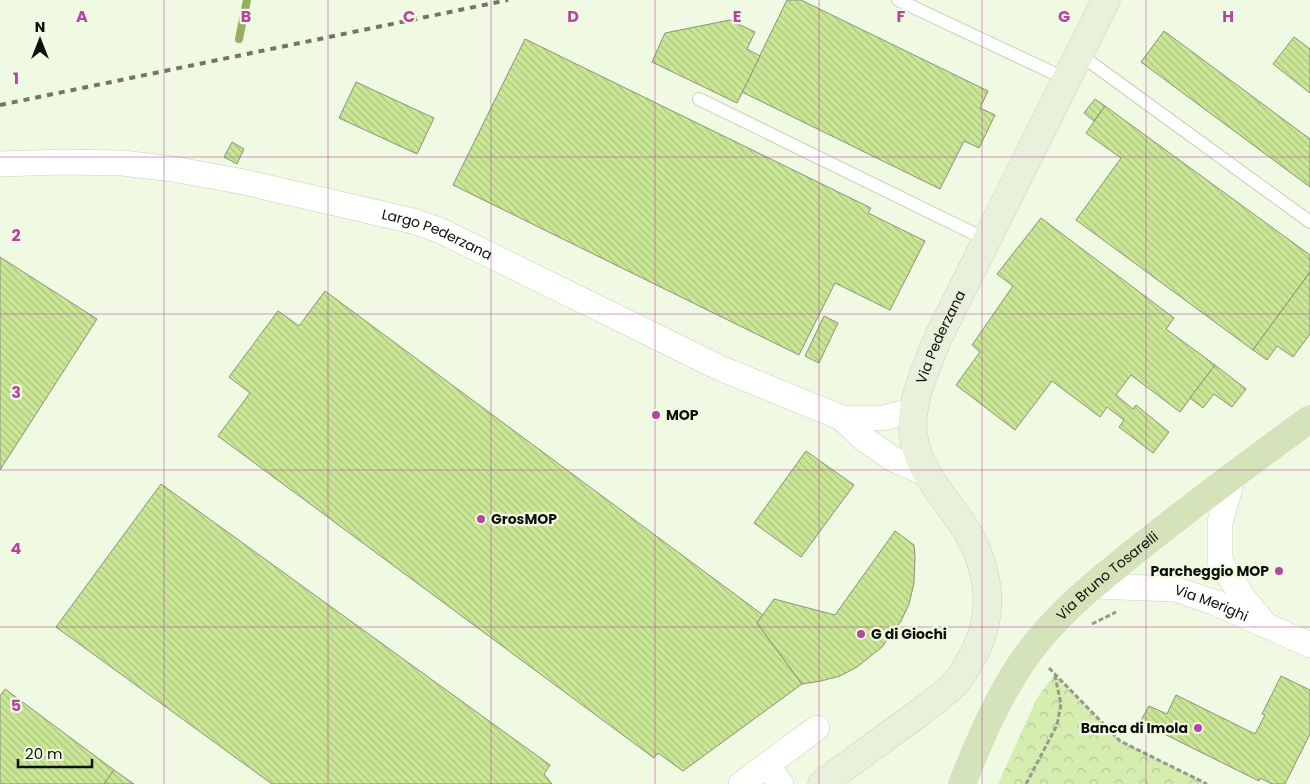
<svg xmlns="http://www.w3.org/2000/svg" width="1310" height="784" font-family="Poppins,sans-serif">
<defs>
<pattern id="park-crowns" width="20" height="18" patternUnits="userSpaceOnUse" patternTransform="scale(1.25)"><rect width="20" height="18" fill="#d5edaf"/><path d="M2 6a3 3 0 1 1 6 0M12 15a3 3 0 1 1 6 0" fill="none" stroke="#b6ca95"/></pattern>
<pattern id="building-back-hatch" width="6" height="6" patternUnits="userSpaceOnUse" patternTransform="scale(1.25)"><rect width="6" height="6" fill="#c9e795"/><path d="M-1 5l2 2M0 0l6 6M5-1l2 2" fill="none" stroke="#abc57f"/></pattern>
</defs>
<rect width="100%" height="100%" fill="#f0fae2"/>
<path fill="url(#park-crowns)" d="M1054,675L1120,741L1207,784H998L1037,698Z"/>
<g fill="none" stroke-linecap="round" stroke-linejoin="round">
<path stroke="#93b060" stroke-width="8" d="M239,39L247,0"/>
</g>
<g fill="url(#building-back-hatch)" stroke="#89927c">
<path d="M787,0H801L988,91L980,108L995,115L979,148L964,141L940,189L742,92Z"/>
<path d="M730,20L755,32L747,49L760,56L737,103L652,62L665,33Z"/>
<path d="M1164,31L1310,139V187L1141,62Z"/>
<path d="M1294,37L1310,49V93L1273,64Z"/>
<path d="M525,39L871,208L868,213L925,241L890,310L835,283L799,355L453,185Z"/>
<path d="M356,82L434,118L417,154L339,118Z"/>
<path d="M1095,99L1105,106L1094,121L1084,113Z"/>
<path d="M1105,106L1310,255V272L1253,350L1076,220L1121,158L1086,133Z"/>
<path d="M232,142L244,149L237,164L224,157Z"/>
<path d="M1041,218L1174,318L1166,329L1215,365L1180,412L1131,375L1116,395L1133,409L1136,405L1169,432L1153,453L1119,427L1124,420L1107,407L1100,417L1052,381L1015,430L956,385L980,352L972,345L1013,286L997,274Z"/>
<path d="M0,257L97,319L0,470Z"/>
<path d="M1310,272V334L1293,357L1277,346L1267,360L1253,350Z"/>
<path d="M325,291L763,615L757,623L802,684L683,771L658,753L654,758L218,436L250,393L229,377L278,311L299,326Z"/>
<path d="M824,316L838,323L819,363L805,356Z"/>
<path d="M1215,365L1246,389L1232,407L1214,394L1203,408L1190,398Z"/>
<path d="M806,451L854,485L801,557L754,523Z"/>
<path d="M161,484L550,765L544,774L552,784H272L56,627Z"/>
<path d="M895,531L914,545L915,557L914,583L909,604L901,621L882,647L857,667L840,676L821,681L802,684L757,623L774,599L835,615Z"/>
<path d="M1281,676L1310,690V734L1285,784H1272L1260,778L1259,781L1140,722L1149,706L1167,714L1176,695L1255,734L1265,715L1262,714Z"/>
<path d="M5,689L114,770L104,784H0V696Z"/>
<path d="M114,770L134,784H104Z"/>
</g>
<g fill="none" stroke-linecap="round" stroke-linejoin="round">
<defs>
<g id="lane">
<path d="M898,0L1066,79"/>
<path d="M1079,54L1310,222"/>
<path d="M699,99L987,240"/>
</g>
<g id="street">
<path id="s1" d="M0,164L62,162L122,163L173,169L244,182L413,221L439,230L720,368L842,418L864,439L893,459L927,474"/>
<path d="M842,418H883L914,410"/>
<path d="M1234,474L1220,522V561L1244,599L1264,623"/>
<path id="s2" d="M1093,586L1175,589L1216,603L1310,645"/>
<path d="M767,765L781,784"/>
<path d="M741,784L817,728"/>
</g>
<g id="secondary">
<path id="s3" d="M822,784C850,763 879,742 908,721C924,709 944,696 958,680C962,676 965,670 968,664C998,617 991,567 961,522C944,497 923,475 915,444C906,408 925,371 938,338L1106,0"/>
</g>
<g id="primary">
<path id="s4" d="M962,784C979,741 998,697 1024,659C1058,611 1107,573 1153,537C1205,496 1257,457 1310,419"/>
</g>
</defs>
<use href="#lane" stroke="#c7d1b9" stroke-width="14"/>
<use href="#street" stroke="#c7d1b9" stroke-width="26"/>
<use href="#secondary" stroke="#c7d1b9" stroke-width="29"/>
<use href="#primary" stroke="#fff" stroke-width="29"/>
<g stroke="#949b8a" stroke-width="3" stroke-dasharray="5 2.5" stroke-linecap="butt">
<path d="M1092,624L1116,612"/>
<path d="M1049,668L1120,741L1207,784"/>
<path d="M1026,784L1057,725L1061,704L1055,676"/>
</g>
<use href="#lane" stroke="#fff" stroke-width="12"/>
<use href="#street" stroke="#fff" stroke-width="25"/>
<use href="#secondary" stroke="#e9f1dc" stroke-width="28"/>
<use href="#primary" stroke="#d4e3ba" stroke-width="28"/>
<path stroke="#717768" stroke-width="4" stroke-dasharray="6 6" stroke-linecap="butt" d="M0,105L508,0"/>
</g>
<path fill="none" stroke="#b545a1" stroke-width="1" stroke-opacity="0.55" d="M164,0V784M328,0V784M491,0V784M655,0V784M819,0V784M982,0V784M1146,0V784M0,157H1310M0,314H1310M0,470H1310M0,627H1310"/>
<g fill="#b545a1" stroke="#f0fae2" stroke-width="2">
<circle cx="656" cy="415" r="5"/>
<circle cx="481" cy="519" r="5"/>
<circle cx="1279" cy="571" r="5"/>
<circle cx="861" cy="634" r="5"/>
<circle cx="1198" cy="728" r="5"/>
</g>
<g text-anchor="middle" stroke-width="4.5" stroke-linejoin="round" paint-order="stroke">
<g font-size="14" fill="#0d1008" stroke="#f0fae2">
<text dy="5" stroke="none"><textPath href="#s1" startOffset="446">Largo Pederzana</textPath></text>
<text dy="5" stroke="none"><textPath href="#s3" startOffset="545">Via Pederzana</textPath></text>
<text dy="5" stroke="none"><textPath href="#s4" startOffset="258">Via Bruno Tosarelli</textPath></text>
<text dy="5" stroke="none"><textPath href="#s2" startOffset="121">Via Merighi</textPath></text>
</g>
<g font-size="14" font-weight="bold" fill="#0d1008" stroke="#f0fae2" text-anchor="start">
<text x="666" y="420">MOP</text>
<text x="491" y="524">GrosMOP</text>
<text x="1269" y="576" text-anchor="end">Parcheggio MOP</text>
<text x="871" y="639">G di Giochi</text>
<text x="1188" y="733" text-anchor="end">Banca di Imola</text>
</g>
</g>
<g font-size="16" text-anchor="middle" font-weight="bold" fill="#b545a1" stroke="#f0fae2" stroke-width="4.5" stroke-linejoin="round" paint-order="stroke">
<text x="82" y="22">A</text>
<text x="246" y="22">B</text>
<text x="409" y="22">C</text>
<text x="573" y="22">D</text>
<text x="737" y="22">E</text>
<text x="901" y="22">F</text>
<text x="1064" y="22">G</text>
<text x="1228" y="22">H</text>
<text x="16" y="84">1</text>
<text x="16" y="241">2</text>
<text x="16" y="398">3</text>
<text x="16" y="554">4</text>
<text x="16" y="711">5</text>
</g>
<g transform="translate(40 40)" stroke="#f0fae2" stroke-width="4" paint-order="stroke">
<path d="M0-4L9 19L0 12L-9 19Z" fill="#0d1008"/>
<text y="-8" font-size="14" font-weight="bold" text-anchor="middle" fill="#0d1008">N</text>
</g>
<path d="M18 759v8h74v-8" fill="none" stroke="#0d1008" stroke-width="2.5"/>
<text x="25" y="759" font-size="15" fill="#0d1008" stroke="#f0fae2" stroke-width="4" paint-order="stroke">20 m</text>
</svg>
